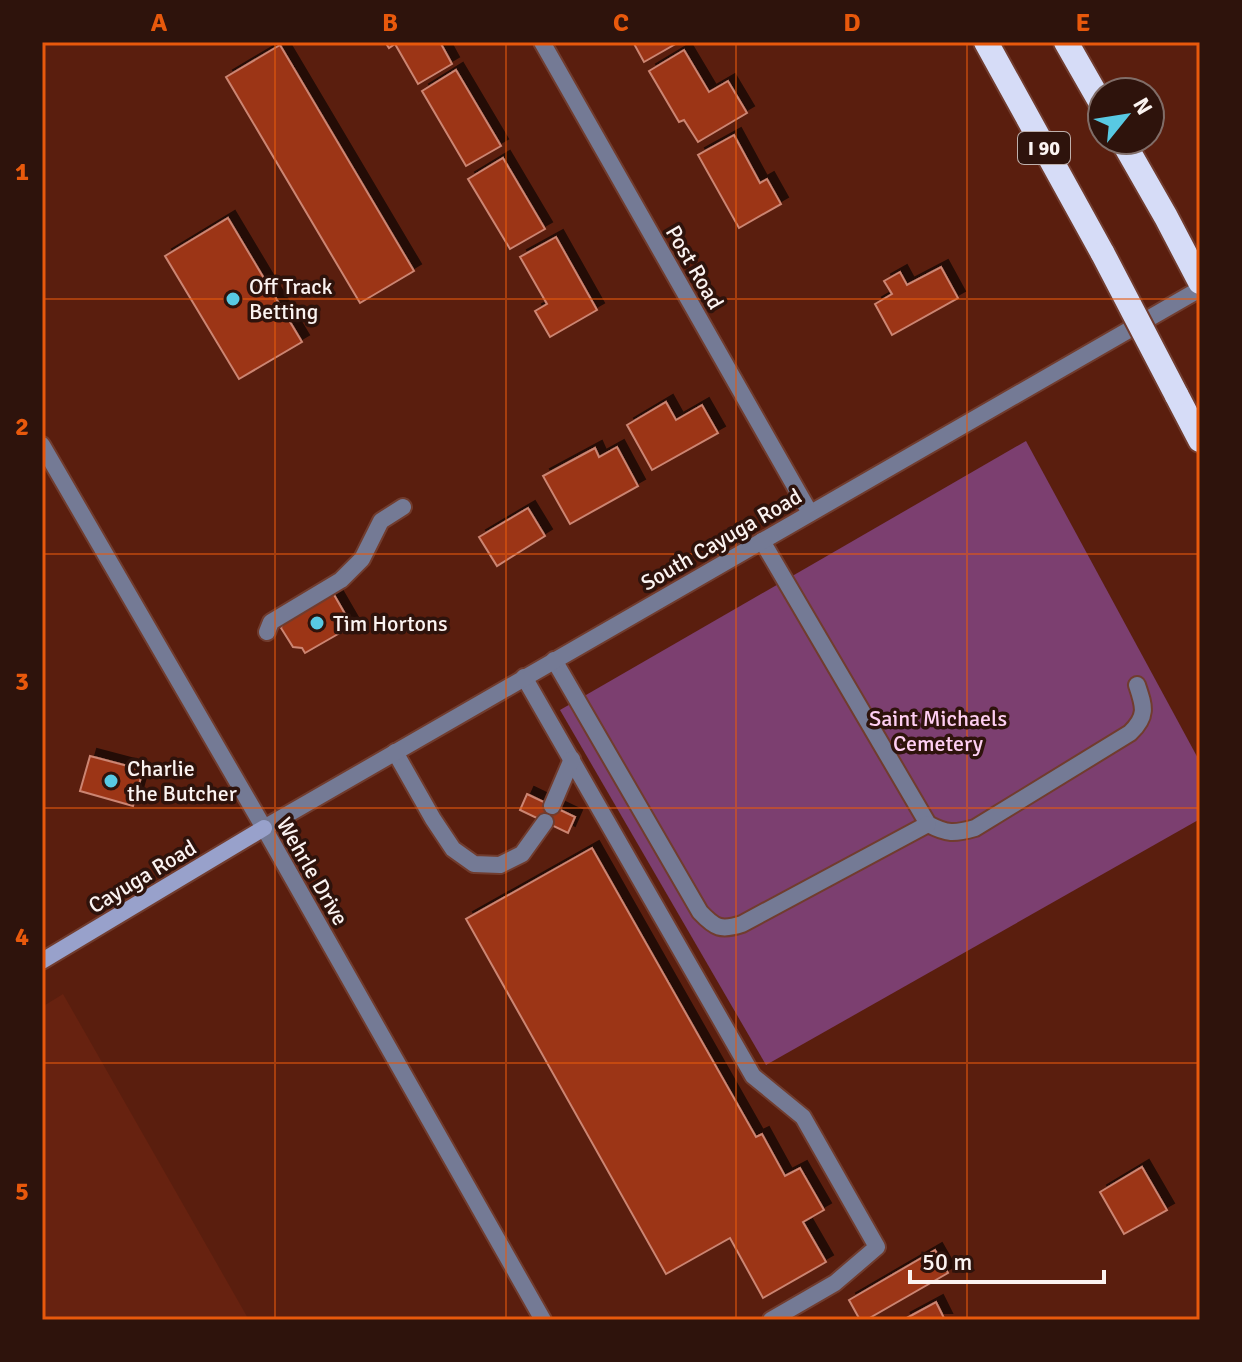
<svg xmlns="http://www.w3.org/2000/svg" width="1242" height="1362" font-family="Signika,sans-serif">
<defs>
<filter id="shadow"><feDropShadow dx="7" dy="-7" stdDeviation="0" flood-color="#0009"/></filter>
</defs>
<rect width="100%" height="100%" fill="#5a1e0e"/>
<path fill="#672210" d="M63,994L249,1320H42V1007Z"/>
<path fill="#7c3f70" d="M1026,441L1200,762V819L766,1065L560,710Z"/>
<g fill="#9c3519" stroke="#cc8572" stroke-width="2" filter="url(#shadow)">
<path d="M385,42H440L452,64L418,84L395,44L389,48Z"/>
<path d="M633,42H679L644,62Z"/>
<path d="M280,45L414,271L360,303L226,77Z"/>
<path d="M684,50L709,92L728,81L747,113L698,142L684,120L679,122L649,71Z"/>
<path d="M456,70L501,146L466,166L422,91Z"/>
<path d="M734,135L760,183L767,179L781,204L739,228L698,155Z"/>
<path d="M503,158L545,229L510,249L468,179Z"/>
<path d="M228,218L302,342L239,379L165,256Z"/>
<path d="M556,237L597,310L550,337L535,311L547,304L520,257Z"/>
<path d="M941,267L958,298L892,335L875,304L892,294L884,281L900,272L907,285Z"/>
<path d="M666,402L676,420L702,405L718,433L652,470L627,425Z"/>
<path d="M617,447L638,486L570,524L543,476L595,448L599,457Z"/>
<path d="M528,508L545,536L497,566L479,537Z"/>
<path d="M333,593L352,626L305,653L302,648L293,647L281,628L284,620Z"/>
<path d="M90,756L143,770L133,806L80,791Z"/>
<path d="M527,794L575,817L568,833L520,810Z"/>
<path d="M592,848L756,1137L762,1134L785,1176L800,1168L824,1210L803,1222L826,1262L763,1298L730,1238L666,1274L466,919Z"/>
<path d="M1142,1167L1167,1210L1124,1234L1100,1192Z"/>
<path d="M935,1250L948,1273L866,1320H860L849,1300Z"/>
<path d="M936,1302L945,1320H903Z"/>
</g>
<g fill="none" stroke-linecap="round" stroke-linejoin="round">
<defs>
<g id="service">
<path d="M762,541L928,824C947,834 954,834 975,828L1130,733C1148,716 1144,706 1137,685"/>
<path d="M267,632L271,622L341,580L362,559L381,521L403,507"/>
<path d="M554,660L700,912C715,928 721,931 742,924L928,824"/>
<path d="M524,677L753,1076L803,1117L877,1247L835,1283L771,1320"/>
<path d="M395,752L433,819L453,849L474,864L500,865L522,854L545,822"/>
<path d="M552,806L572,759"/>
</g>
<path id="minor" d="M542,42L810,513"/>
<g id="tertiary">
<path d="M42,445L264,828L543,1320"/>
<path d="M264,828L1200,289"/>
</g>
<path id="secondary" d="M42,961L264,828"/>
<g id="motorway">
<path d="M986,42L1103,254"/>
<path d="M1066,42L1102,105"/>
<path d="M1122,140L1166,217L1200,282"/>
<path d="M1176,394L1200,440"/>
</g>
</defs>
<use href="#service" stroke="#713c2e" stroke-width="20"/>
<use href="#minor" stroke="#713c2e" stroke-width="20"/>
<use href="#tertiary" stroke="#713c2e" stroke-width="20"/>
<use href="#secondary" stroke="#713c2e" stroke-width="20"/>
<use href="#motorway" stroke="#713c2e" stroke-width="28"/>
<use href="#service" stroke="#747a95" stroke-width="16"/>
<use href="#minor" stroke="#747a95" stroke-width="16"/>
<use href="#tertiary" stroke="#747a95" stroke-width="16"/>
<use href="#secondary" stroke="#98a1cb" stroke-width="16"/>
<use href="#motorway" stroke="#d6dcf7" stroke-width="24"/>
<defs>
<path id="motorway-bridge" d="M1103,254L1176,394"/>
</defs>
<use href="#motorway-bridge" stroke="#713c2e" stroke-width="28" stroke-linecap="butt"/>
<use href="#motorway-bridge" stroke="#d6dcf7" stroke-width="24"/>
</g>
<path fill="none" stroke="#e8590c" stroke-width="2" stroke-opacity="0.55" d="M275,42V1320M506,42V1320M736,42V1320M967,42V1320M42,299H1200M42,554H1200M42,808H1200M42,1063H1200"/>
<g fill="#58c9e3" stroke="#2e130c" stroke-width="3">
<circle cx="233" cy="299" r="8"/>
<circle cx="317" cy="623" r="8"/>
<circle cx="111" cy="781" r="8"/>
</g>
<g text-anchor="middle" stroke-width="7" stroke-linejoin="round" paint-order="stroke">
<rect fill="#2e130c" stroke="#beb0ac" stroke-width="2" x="1018" y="132" width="52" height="32" rx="6"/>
<g font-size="20" font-weight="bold" fill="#fbf3f1">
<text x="1044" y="155">I 90</text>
</g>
<g font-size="22" fill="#fbf3f1" stroke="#2e130c">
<text transform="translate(695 267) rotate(60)" y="8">Post Road</text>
<text transform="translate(721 539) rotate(-30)" y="8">South Cayuga Road</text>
<text transform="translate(313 871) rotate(60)" y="8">Wehrle Drive</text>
<text transform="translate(142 876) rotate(-31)" y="8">Cayuga Road</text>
</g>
<g font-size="22" fill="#fbf3f1" stroke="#2e130c" text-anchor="start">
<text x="249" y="294">Off Track<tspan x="249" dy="25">Betting</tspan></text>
<text x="333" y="631">Tim Hortons</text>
<text x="127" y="776">Charlie<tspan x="127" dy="25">the Butcher</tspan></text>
</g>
<g font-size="22" fill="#fecff2" stroke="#2e130c">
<text x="938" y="726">Saint Michaels<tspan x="938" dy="25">Cemetery</tspan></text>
</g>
</g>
<rect width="1242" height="1362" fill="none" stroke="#2e130c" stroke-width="88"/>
<g transform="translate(1126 116) rotate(60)"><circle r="38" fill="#2e130c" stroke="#806d68" stroke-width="2"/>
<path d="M0-6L14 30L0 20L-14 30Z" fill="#58c9e3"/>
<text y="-12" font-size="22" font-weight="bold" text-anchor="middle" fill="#fbf3f1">N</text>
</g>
<path d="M910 1270v12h194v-12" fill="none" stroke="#fbf3f1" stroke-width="4"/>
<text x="922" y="1270" font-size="24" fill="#fbf3f1" stroke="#2e130c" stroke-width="6" paint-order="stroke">50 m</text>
<rect x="44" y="44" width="1154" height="1274" fill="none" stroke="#e8590c" stroke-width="3"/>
<g font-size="26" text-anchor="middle" font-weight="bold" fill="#e8590c">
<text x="159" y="31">A</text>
<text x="390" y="31">B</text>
<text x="621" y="31">C</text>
<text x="852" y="31">D</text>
<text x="1083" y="31">E</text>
<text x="22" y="180">1</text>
<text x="22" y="435">2</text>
<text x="22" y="690">3</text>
<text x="22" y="945">4</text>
<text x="22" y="1200">5</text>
</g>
</svg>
